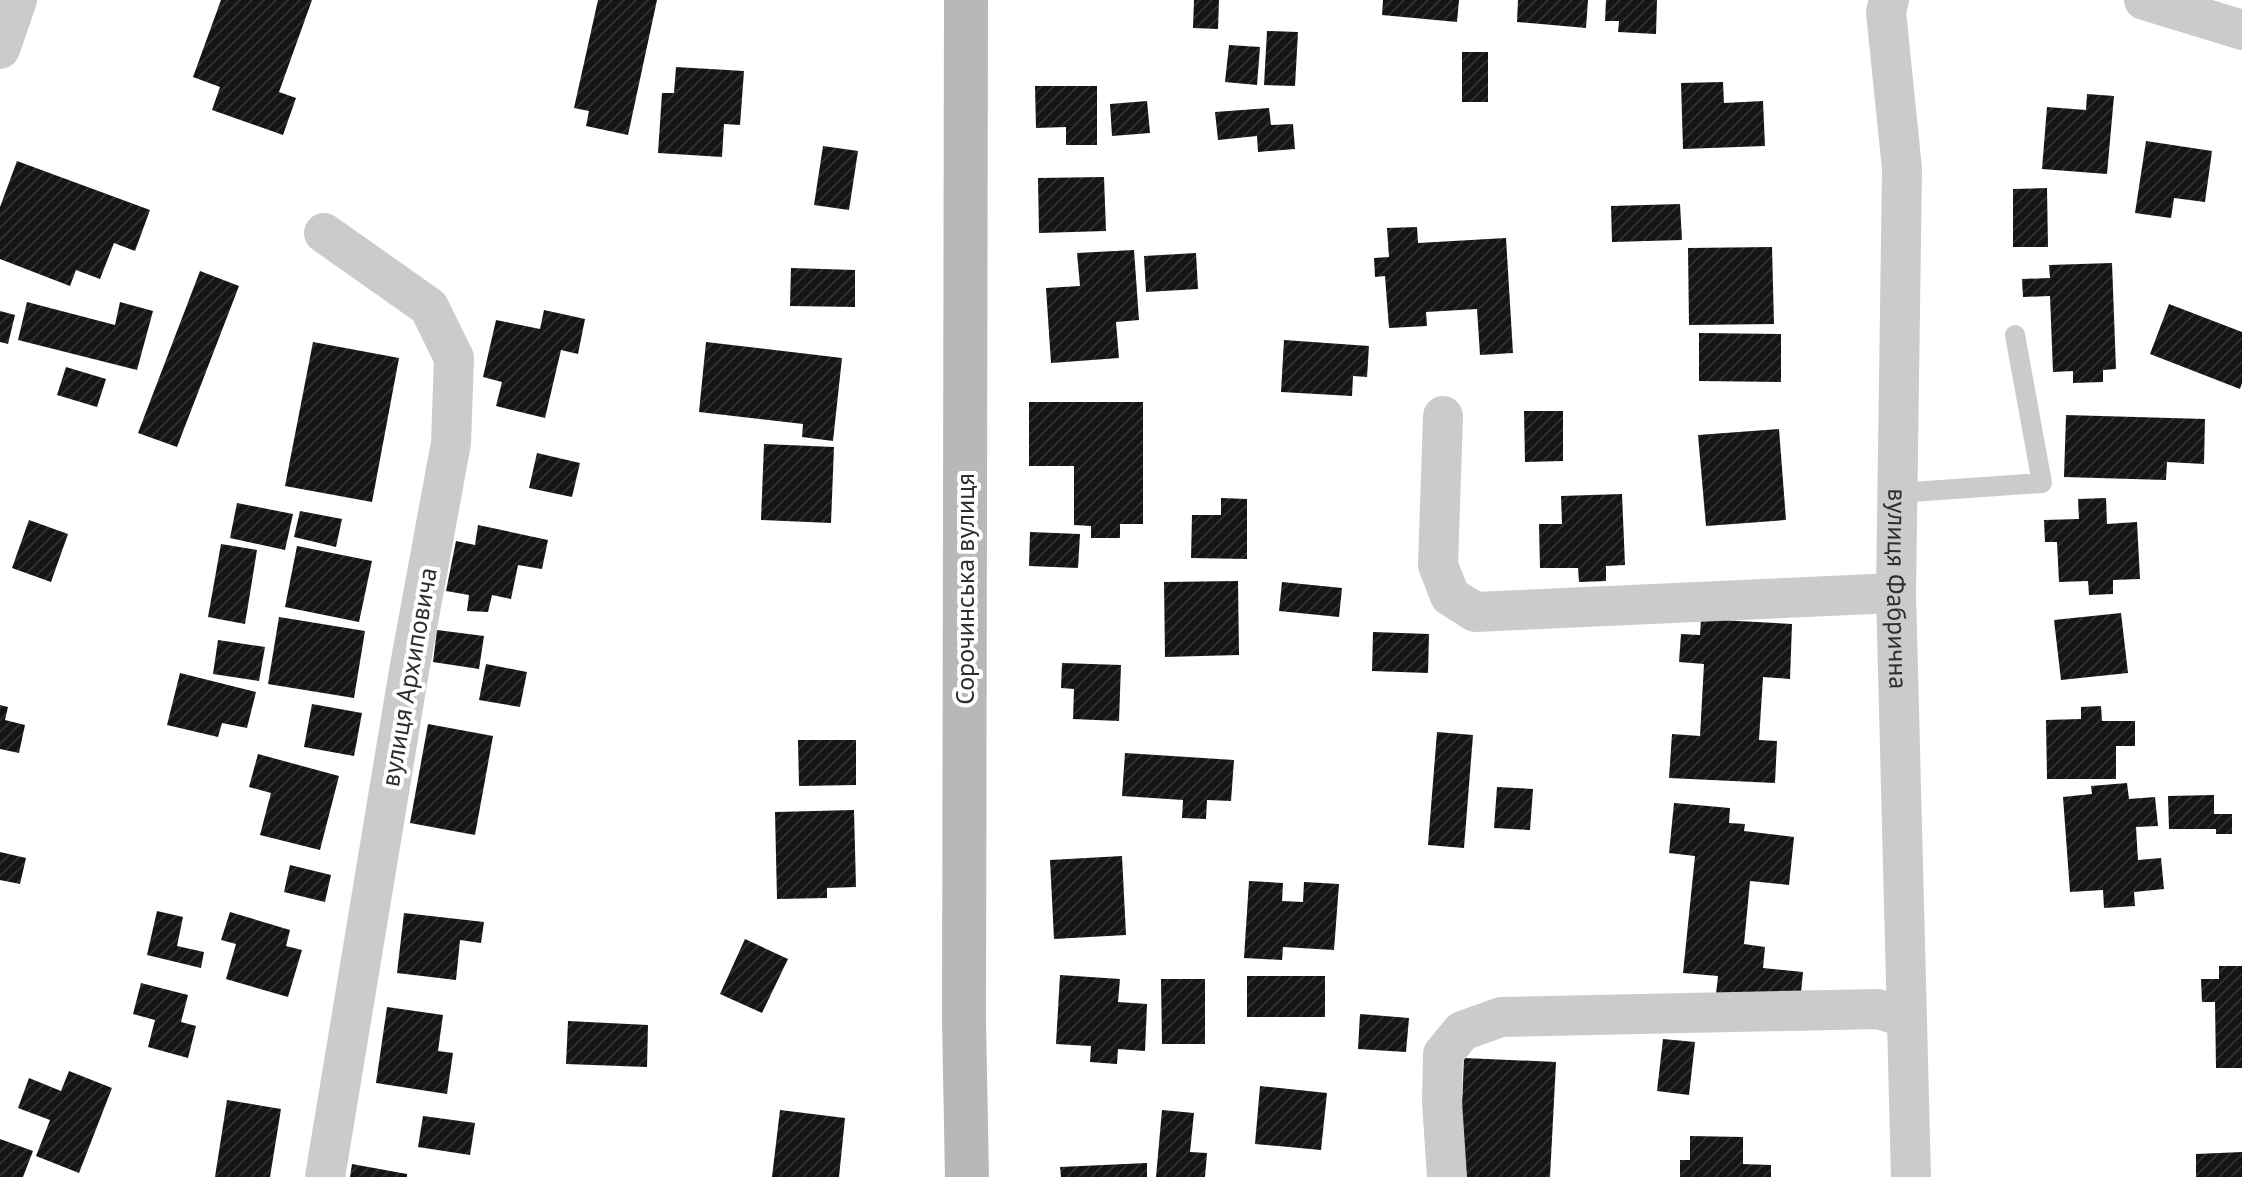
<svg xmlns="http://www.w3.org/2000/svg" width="2242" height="1177" font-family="'PT Sans',sans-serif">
<defs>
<pattern id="building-hatch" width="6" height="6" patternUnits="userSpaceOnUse" patternTransform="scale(2)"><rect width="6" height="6" fill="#151515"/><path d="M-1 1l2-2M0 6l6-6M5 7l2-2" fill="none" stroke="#2f2f2f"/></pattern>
</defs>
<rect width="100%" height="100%" fill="#fff"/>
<g fill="url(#building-hatch)">
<path d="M221,0H312L279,92L296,98L283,135L212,110L220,87L193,77Z"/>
<path d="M598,0H657L628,135L586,126L589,111L574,108Z"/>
<path d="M1194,0H1219L1218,29L1193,28Z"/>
<path d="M1383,0H1459L1457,22L1382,15Z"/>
<path d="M1518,0H1588L1586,28L1517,22Z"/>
<path d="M1606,0H1657L1656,34L1618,32L1619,21H1605Z"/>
<path d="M1267,31L1298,32L1295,86L1264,85Z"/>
<path d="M1229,45L1260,47L1257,85L1225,82Z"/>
<rect x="1462" y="52" width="26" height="50"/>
<path d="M676,67L744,71L740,125L724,124L722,157L658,153L662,93H674Z"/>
<path d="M1723,82L1724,103L1763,101L1765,146L1683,149L1681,83Z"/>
<path d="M1035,86H1097V145H1066V127L1036,128Z"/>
<path d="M2087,94L2114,96L2107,174L2042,169L2047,107L2086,110Z"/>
<path d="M1147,101L1150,133L1112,136L1110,104Z"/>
<path d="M1269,108L1271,125L1293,124L1295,149L1258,152L1257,136L1218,140L1215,112Z"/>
<path d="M2146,141L2212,151L2205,202L2174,198L2171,218L2135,213Z"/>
<path d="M823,146L858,151L849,210L814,205Z"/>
<path d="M17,161L150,210L135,251L114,243L100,279L76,270L70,286L0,259V207Z"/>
<path d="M1104,177L1106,231L1039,233L1038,178Z"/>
<path d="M2047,188L2048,247H2013V189Z"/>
<path d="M1680,204L1682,240L1612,242L1611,206Z"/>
<path d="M1417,227L1418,243L1506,238L1513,353L1480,355L1477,309L1426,312L1427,326L1389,328L1385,276L1375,277L1374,258L1389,257L1387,228Z"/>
<path d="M1772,247L1774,324L1689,325L1688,248Z"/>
<path d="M1134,250L1139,320L1116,322L1119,358L1051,363L1046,288L1080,286L1077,253Z"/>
<path d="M1196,253L1198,289L1146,292L1144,256Z"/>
<path d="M2112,263L2116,369L2103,370V382L2073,383V371L2053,372L2050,296L2023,297L2022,279L2050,278L2049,265Z"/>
<path d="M791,268L855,270V307L790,306Z"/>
<path d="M200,271L239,286L177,447L138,433Z"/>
<path d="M27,302L115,325L120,302L153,311L137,370L18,340Z"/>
<path d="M2169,304L2242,332V383L2240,389L2150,354Z"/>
<path d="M544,310L585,319L578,354L561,350L545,418L496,406L502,382L483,377L496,320L540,329Z"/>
<path d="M0,311L15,315L8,344L0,342Z"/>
<path d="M1699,333L1781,334V382L1699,381Z"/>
<path d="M1284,340L1369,346L1367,377L1353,376L1352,396L1281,392Z"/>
<path d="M313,342L399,358L372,502L285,486Z"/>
<path d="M706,342L842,358L833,441L802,437L803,424L699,412Z"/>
<path d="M66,367L106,379L97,407L57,395Z"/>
<path d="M1029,402H1143V524H1120V538H1091V526L1074,525V466H1029Z"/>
<path d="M1524,411H1563V461L1525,462Z"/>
<path d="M2066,415L2205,419L2204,464L2167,462L2166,480L2064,477Z"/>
<path d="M1779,429L1786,520L1706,526L1698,435Z"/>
<path d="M764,444L834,447L831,523L761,520Z"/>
<path d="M537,453L580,463L572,497L529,488Z"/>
<path d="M1622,494L1625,565L1606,566V581L1579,582L1578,568H1540L1539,524H1562L1561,496Z"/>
<path d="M1221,498L1247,499V559L1191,558L1192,515H1221Z"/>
<path d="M2106,498L2107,524L2137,522L2140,579L2113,580V594L2089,595L2088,581L2059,582L2057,542H2045L2044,520L2079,519L2078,499Z"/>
<path d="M237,503L293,514L285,550L230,538Z"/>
<path d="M300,511L342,519L336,547L294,537Z"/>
<path d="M29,520L68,534L51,582L12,568Z"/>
<path d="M478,525L548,540L542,569L518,565L511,599L492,595L488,612L467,611L469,595L446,591L456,541L475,545Z"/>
<path d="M1030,532L1080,534L1078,568L1029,566Z"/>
<path d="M221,544L257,550L245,624L208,617Z"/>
<path d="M297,546L372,561L359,622L285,607Z"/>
<path d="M1238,581L1239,655L1165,657L1164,582Z"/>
<path d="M1282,582L1342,588L1339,617L1279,611Z"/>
<path d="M2121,613L2128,673L2061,680L2054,620Z"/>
<path d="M279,617L365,631L354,698L268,684Z"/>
<path d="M1701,619L1792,624L1790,679L1763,677L1759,740L1777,741L1775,783L1669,778L1672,734L1700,736L1704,664L1679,662L1681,634L1700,635Z"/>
<path d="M437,630L484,636L479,669L433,662Z"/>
<path d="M1373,632L1429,634L1428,673L1372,671Z"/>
<path d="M218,640L265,647L259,681L213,674Z"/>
<path d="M1062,663L1121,665L1119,721L1073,719L1074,689L1061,688Z"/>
<path d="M486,664L527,672L520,707L479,700Z"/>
<path d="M180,673L256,692L247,728L222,723L218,737L167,725Z"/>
<path d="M312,704L362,713L354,756L304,747Z"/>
<path d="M0,705L8,707L5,720L25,725L19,753L0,749Z"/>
<path d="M2101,706L2102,721H2135V746H2116V779H2047L2046,720L2081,719V707Z"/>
<path d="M428,724L493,736L475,835L410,823Z"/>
<path d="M1437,732L1473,735L1464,848L1428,845Z"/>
<path d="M798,740H856V785L799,786Z"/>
<path d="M1125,753L1234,760L1231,801L1207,800L1206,819L1182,818L1183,800L1122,796Z"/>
<path d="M258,754L339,776L320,850L260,835L271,793L249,787Z"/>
<path d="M2127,783L2129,799L2155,797L2158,826L2136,827L2138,860L2161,858L2164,889L2134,892L2135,906L2104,908L2103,890L2070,892L2063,797L2092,794L2091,786Z"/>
<path d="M1497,787L1533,789L1530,830L1494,828Z"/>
<path d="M2214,795V814H2232V834H2216V829H2169L2168,796Z"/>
<path d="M1674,803L1730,808L1729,823L1745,824L1744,831L1794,837L1789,885L1750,881L1744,944L1765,947L1763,968L1803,972L1800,1003L1716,994L1718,976L1683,973L1695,856L1669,853Z"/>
<path d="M854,810L856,887L827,888V898L777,899L775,812Z"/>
<path d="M0,852L26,858L20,884L0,880Z"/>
<path d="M1122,856L1126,935L1054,939L1050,860Z"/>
<path d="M290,865L331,875L325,902L284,892Z"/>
<path d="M1249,881L1283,883L1282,901L1303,902L1304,882L1339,884L1334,950L1283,947L1282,960L1244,958Z"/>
<path d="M157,911L183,917L177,946L204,952L201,968L147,955Z"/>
<path d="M230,912L290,930L286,946L302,950L288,997L226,979L236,944L221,940Z"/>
<path d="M404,913L484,922L481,943L460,940L456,980L397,973Z"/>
<path d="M745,939L788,959L762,1013L720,994Z"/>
<path d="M2219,966H2242V1068H2216L2215,1002H2202L2201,979H2219Z"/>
<path d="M1060,975L1120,979L1118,1002L1147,1004L1145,1051L1118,1049L1117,1064L1090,1062L1091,1046L1056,1044Z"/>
<rect x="1247" y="976" width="78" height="41"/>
<path d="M1161,979H1205V1044H1162Z"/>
<path d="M141,983L188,995L181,1022L196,1026L188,1058L148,1047L155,1020L133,1014Z"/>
<path d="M387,1007L443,1015L438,1051L453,1053L447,1094L376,1083Z"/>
<path d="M1360,1014L1409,1018L1406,1052L1358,1049Z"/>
<path d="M568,1021L648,1025L647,1067L566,1064Z"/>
<path d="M1663,1039L1695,1042L1689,1095L1657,1091Z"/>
<path d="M1464,1058L1556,1062L1550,1177H1459Z"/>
<path d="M69,1071L112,1088L79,1173L36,1156L50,1120L18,1108L29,1078L61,1091Z"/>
<path d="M1260,1086L1327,1093L1321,1150L1255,1144Z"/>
<path d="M227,1100L281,1109L270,1177H215Z"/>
<path d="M780,1110L845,1118L839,1177H772Z"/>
<path d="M1162,1110L1194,1113L1190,1152L1207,1153L1205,1177H1156Z"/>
<path d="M423,1116L475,1123L470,1155L418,1147Z"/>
<path d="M1690,1136L1743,1137V1164L1771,1165V1177H1680V1160H1690Z"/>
<path d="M0,1139L33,1151L23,1177H0Z"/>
<path d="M2242,1152V1177H2196V1154Z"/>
<path d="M1147,1163V1177H1061L1060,1167Z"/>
<path d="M352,1164L407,1174V1177H350Z"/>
</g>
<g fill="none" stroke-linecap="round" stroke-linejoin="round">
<path stroke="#cbcbcb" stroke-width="20" d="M1897,493L2042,483L2015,335"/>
<g stroke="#cbcbcb" stroke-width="40">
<path id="s1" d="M1889,0L1886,12L1902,169L1896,593L1911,1177"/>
<path d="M2144,0L2242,30"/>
<path d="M0,49L17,0"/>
<path d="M324,233L429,307L454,358L451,443L409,671L325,1177"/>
<path d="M1443,416L1438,565L1450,596L1475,612L1896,593"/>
<path d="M1447,1177L1442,1102L1443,1054L1462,1031L1501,1017L1878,1009L1907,1018"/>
</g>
<path stroke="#b8b8b8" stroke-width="44" d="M966,0L964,1021L967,1177"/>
</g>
<g text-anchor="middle" stroke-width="8" stroke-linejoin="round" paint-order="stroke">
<g font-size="26" fill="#2e2e2e" stroke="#fff">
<text dy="9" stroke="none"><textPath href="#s1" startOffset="590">вулиця Фабрична</textPath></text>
<text transform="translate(965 589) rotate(-90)" y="9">Сорочинська вулиця</text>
<text transform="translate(409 677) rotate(-80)" y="9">вулиця Архиповича</text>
</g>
</g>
</svg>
